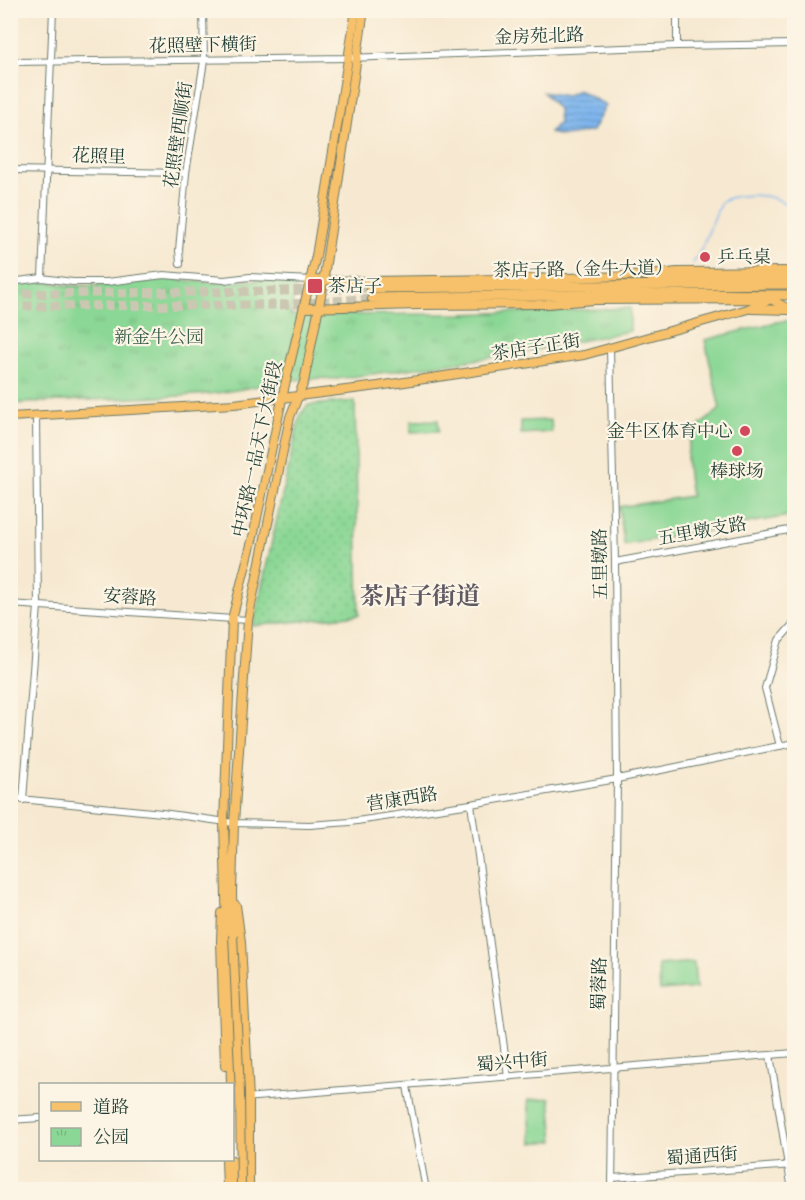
<svg xmlns="http://www.w3.org/2000/svg" width="805" height="1200" font-family="Alegreya,'Noto Serif SC',serif">
<defs>
<pattern id="grass-dots" width="8" height="8" patternUnits="userSpaceOnUse" patternTransform="scale(1.5)"><rect width="8" height="8" fill="#8bd795"/><path d="M2 2h.1M6 6h.1" fill="none" stroke="#78b981" stroke-width="1.8" stroke-linecap="round"/></pattern>
<pattern id="park-tufts" width="24" height="20" patternUnits="userSpaceOnUse" patternTransform="scale(1.5)"><rect width="24" height="20" fill="#8bd795"/><path d="M3 7l-1-3M5 7V3M7 7l1-3M15 17l-1-3M17 17v-4M19 17l1-3" fill="none" stroke="#78b981"/></pattern>
<pattern id="water-rules" width="6" height="5" patternUnits="userSpaceOnUse" patternTransform="scale(1.5)"><rect width="6" height="5" fill="#7fb6ee"/><path d="M0 2.5h6" fill="none" stroke="#6795c2"/></pattern>
</defs>
<rect width="100%" height="100%" fill="#fcf5e5"/>
<filter id="ink" filterUnits="userSpaceOnUse"><feTurbulence type="fractalNoise" baseFrequency=".0167" numOctaves="2"/><feDisplacementMap in="SourceGraphic" scale="12" xChannelSelector="R" yChannelSelector="G"/><feConvolveMatrix kernelMatrix="1 2 1 2 8 2 1 2 1" color-interpolation-filters="sRGB"/></filter>
<filter id="wash" filterUnits="userSpaceOnUse"><feTurbulence type="fractalNoise" baseFrequency=".008" numOctaves="4" result="noise"/><feDisplacementMap in="SourceGraphic" scale="24" xChannelSelector="R" yChannelSelector="G"/><feGaussianBlur stdDeviation="1.35" result="paint"/><feColorMatrix in="noise" values="0 0 0 0 0 0 0 0 0 0 0 0 0 0 0 0 0 1.4 0 .05"/><feComposite in="paint" operator="in"/></filter>
<g filter="url(#wash)">
<rect width="100%" height="100%" fill="#f7e9d1"/>
<path fill="url(#grass-dots)" stroke="#558a64" stroke-width="1.5" d="M355,401L359,615L253,626L300,415L308,405Z"/>
<path fill="url(#park-tufts)" stroke="#558a64" stroke-width="1.5" d="M162,278L215,283L264,280L297,283L290,315L462,314L630,308V331L509,355L336,379C292,375 251,390 208,394C143,399 76,399 11,404L10,285L31,282L43,281L70,286H92Z"/>
<g fill="#8bd795" stroke="#558a64" stroke-width="1.5">
<path d="M794,320V515L624,545L619,507L691,496C688,474 681,446 698,427C705,421 713,415 720,409L705,340L776,322Z"/>
<path d="M438,420L439,431L411,432V421Z"/>
<path d="M551,420L552,432L521,434V421Z"/>
<path d="M694,962L696,988L660,991L658,965Z"/>
<path d="M550,1098L554,1141L532,1143L528,1100Z"/>
</g>
<path fill="url(#water-rules)" stroke="#4f7a91" stroke-width="1.5" d="M578,90L606,105L592,131C577,134 564,139 549,132L559,123L558,109L543,92L566,96Z"/>
<g fill="none" stroke-linecap="round" stroke-linejoin="round">
<path stroke="#7fb6ee" stroke-width="1.5" d="M693,263L700,252L721,202C732,194 760,194 773,198C780,200 788,205 794,208"/>
</g>
</g>
<g filter="url(#ink)">
<g fill="none" stroke-linecap="round" stroke-linejoin="round">
<g stroke="#ccc7b2" stroke-width="9" stroke-dasharray="9 4.5" stroke-linecap="butt">
<path d="M10,294L282,291L371,288"/>
<path d="M10,306L280,305L372,298"/>
</g>
<defs>
<g id="minor">
<path d="M677,10V46"/>
<path d="M10,62L348,58L677,46L794,44"/>
<path d="M10,170L186,173"/>
<path d="M180,264L179,250L186,173L204,61L203,10"/>
<path d="M42,278L53,10"/>
<path d="M10,282L42,278L73,282H107L164,275L224,280L250,277L311,280"/>
<path d="M610,349L615,562L617,779L612,1190"/>
<path d="M615,562L794,529"/>
<path d="M10,604L248,620"/>
<path d="M780,746L765,688L779,640L794,623"/>
<path d="M10,798L162,813L234,823L309,825L350,822L471,804L617,779L794,743"/>
<path d="M23,800L38,606L36,416"/>
<path d="M471,804L508,1077"/>
<path d="M770,1055L792,1190"/>
<path d="M407,1086L426,1190"/>
<path d="M232,1099L794,1053"/>
<path d="M10,1120L40,1118"/>
<path d="M612,1178L794,1165"/>
</g>
<g id="major">
<path d="M311,280L367,281L567,278L650,275L677,272L794,271"/>
<path d="M304,308L420,305L547,304L594,300L771,299L790,310L794,311"/>
<path d="M752,309L788,310"/>
<path d="M10,417L234,404L378,386L584,355L748,309L771,299"/>
<path d="M236,905L241,942L249,1099V1190"/>
<path d="M222,913L221,941L225,1066"/>
<path d="M233,935L232,892L234,823L248,620L290,417L304,382L321,296L364,10"/>
<path d="M231,1084L224,822L232,619L253,537L285,385L316,256L356,10"/>
<path d="M226,1160L227,1190"/>
<path d="M232,1160L233,1190"/>
</g>
<g id="highway">
<path d="M652,282L664,279L692,277H794"/>
<path d="M371,288L794,284"/>
<path d="M372,298L630,294L794,295"/>
</g>
</defs>
<use href="#minor" stroke="#6b796b" stroke-width="8"/>
<use href="#major" stroke="#6b796b" stroke-width="10"/>
<use href="#highway" stroke="#6b796b" stroke-width="11"/>
<use href="#minor" stroke="#fff" stroke-width="6"/>
<use href="#major" stroke="#f6c16b" stroke-width="8"/>
<use href="#highway" stroke="#f6c16b" stroke-width="9"/>
<defs>
<path id="major-bridge" d="M233,935L240,1094L241,1190"/>
</defs>
<use href="#major-bridge" stroke="#6b796b" stroke-width="10" stroke-linecap="butt"/>
<use href="#major-bridge" stroke="#f6c16b" stroke-width="8"/>
</g>
</g>
<g fill="#d1495b" stroke="#fcf5e5" stroke-width="2">
<circle cx="705" cy="257" r="6"/>
<rect x="307" y="278" width="16" height="16" rx="3"/>
<circle cx="745" cy="431" r="6"/>
<circle cx="737" cy="451" r="6"/>
</g>
<g text-anchor="middle" stroke-width="4.5" stroke-linejoin="round" paint-order="stroke">
<g font-size="18" fill="#1f3d34" stroke="#fcf5e5">
<text transform="translate(539 36) rotate(-2)" y="6">金房苑北路</text>
<text transform="translate(203 45) rotate(-1)" y="6">花照壁下横街</text>
<text transform="translate(178 135) rotate(-82)" y="6">花照壁西顺街</text>
<text transform="translate(99 156) rotate(2)" y="6">花照里</text>
<text transform="translate(583 269) rotate(-1)" y="6">茶店子路（金牛大道）</text>
<text transform="translate(536 347) rotate(-9)" y="6">茶店子正街</text>
<text transform="translate(257 449) rotate(-78)" y="6">中环路一品天下大街段</text>
<text transform="translate(702 531) rotate(-10)" y="6">五里墩支路</text>
<text transform="translate(600 564) rotate(-91)" y="6">五里墩路</text>
<text transform="translate(130 597) rotate(4)" y="6">安蓉路</text>
<text transform="translate(402 799) rotate(-9)" y="6">营康西路</text>
<text transform="translate(599 984) rotate(-89)" y="6">蜀蓉路</text>
<text transform="translate(512 1062) rotate(-5)" y="6">蜀兴中街</text>
<text transform="translate(702 1156) rotate(-4)" y="6">蜀通西街</text>
</g>
<g font-size="18" fill="#1f3d34" stroke="#fcf5e5" text-anchor="start">
<text x="717" y="263">乒乓桌</text>
<text x="328" y="292">茶店子</text>
<text x="733" y="437" text-anchor="end">金牛区体育中心</text>
<text x="737" y="477" text-anchor="middle">棒球场</text>
</g>
<g font-size="18" fill="#355c47" stroke="#fcf5e5">
<text x="159" y="343">新金牛公园</text>
</g>
<g font-size="24" font-weight="bold" fill="#5f5a64" stroke="#fcf5e5">
<text x="420" y="604">茶店子街道</text>
</g>
</g>
<rect width="805" height="1200" fill="none" stroke="#fcf5e5" stroke-width="36"/>
<rect x="39" y="1083" width="195" height="78" fill="#fcf5e5" stroke="#a4ab9e" stroke-width="1.5"/>
<rect x="51" y="1102" width="30" height="9" fill="#f6c16b" stroke="#a4ab9e" stroke-width="1.5"/>
<text x="93" y="1113" font-size="18" fill="#1f3d34">道路</text>
<rect x="51" y="1128" width="30" height="18" fill="url(#park-tufts)" stroke="#a4ab9e" stroke-width="1.5"/>
<text x="93" y="1143" font-size="18" fill="#1f3d34">公园</text>
</svg>
